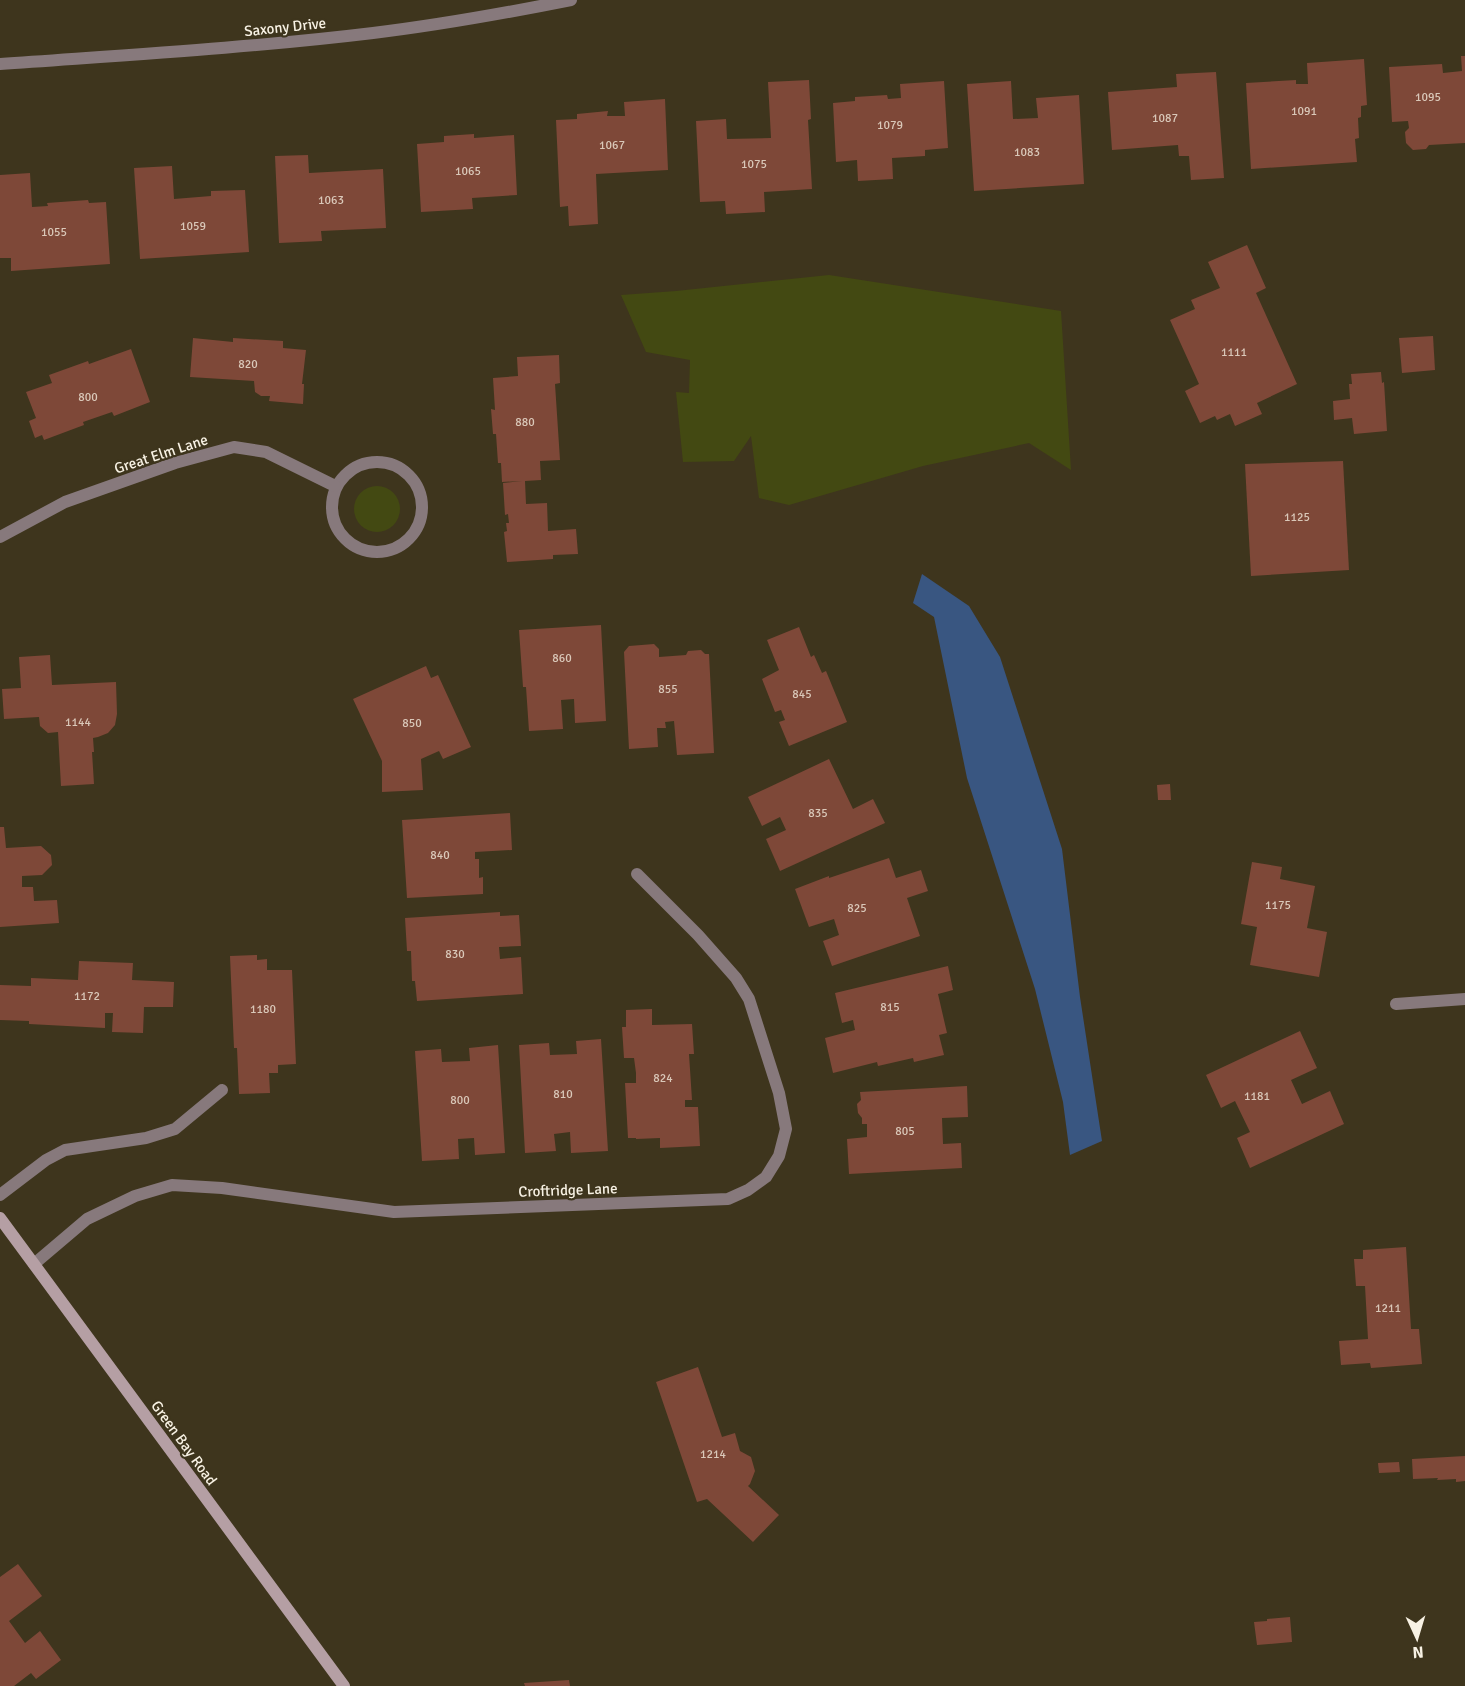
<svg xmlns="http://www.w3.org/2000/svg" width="1465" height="1686" font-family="Signika,sans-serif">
<rect width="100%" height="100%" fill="#3e351d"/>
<g fill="#434912">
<path d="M829,275L1061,311L1071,470L1029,443L923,466L789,505L759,498L751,436L734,461L683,462L676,392L689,393L690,360L646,352L621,295L676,291Z"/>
<circle cx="377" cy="509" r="23"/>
</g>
<path fill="#395681" d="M922,574L969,606L1000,657L1062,849L1080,997L1102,1141L1070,1155L1063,1102L1035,989L967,778L934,617L913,603Z"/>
<g fill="#7e4838">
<path d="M1461,56H1465V143L1429,145L1426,149L1413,150L1406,143L1405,132L1409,128L1408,121L1392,122L1389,67L1442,64L1443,73L1462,71Z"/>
<path d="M1364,59L1367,105L1361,106V117L1358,118L1359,138L1355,139L1357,162L1251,169L1246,83L1296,80V84H1308L1307,63Z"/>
<path d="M1216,72L1224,178L1191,180L1189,156H1179L1178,145L1112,150L1108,92L1177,87L1176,74Z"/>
<path d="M809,80L811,119L808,120L812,189L764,192L765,212L726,214L725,201L700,202L696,121L726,119L727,139L771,138L768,82Z"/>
<path d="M944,81L948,148L925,150V156L892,158L893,179L858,181L857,160L836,162L833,103L855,101V97L887,95L888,99L901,98L900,84Z"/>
<path d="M1011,81L1013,119L1038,118L1036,98L1079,95L1084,184L974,191L967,84Z"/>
<path d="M665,99L668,170L596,174L598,224L569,226L568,206L560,207L556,120L577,119V114L608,111L607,116H625L624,102Z"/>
<path d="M474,134V138L514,135L517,195L472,198L473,209L421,212L417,144L444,142V136Z"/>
<path d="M308,155L309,173L383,169L386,228L321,231L322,241L279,243L275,156Z"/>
<path d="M172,166L174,199L211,196V191L245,190L249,252L140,259L134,168Z"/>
<path d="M30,173L32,207L48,206L47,203L88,200L89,203L106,202L110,264L11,271V258H0V175Z"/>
<path d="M1247,245L1266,288L1256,293L1297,384L1257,403L1262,414L1235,426L1230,414L1217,420L1215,416L1200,423L1185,391L1199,384L1170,320L1195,309L1191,300L1220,288L1208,262Z"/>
<path d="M1433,336L1435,370L1402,373L1399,338Z"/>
<path d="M193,338L233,342V338L283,341V348L306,350L302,384H304L303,404L269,401L270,396H261L255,392L254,381L190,377Z"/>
<path d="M131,349L150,402L114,416L112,412L83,422L84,425L44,440L42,435L35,438L29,421L36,418L26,392L52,383L49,375L88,361L89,364Z"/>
<path d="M559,355L560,383L555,384L560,460L540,461L541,480L525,481L526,504L547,503L548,531L576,529L578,554L553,555V559L507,562L504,532L507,531L506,523H509L508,514L505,515L503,483L522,481L502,482L501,463H498L496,434H493L491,409L495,410L493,378L518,376L517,357Z"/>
<path d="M1381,372L1382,383L1384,382L1387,431L1354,434L1352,418L1334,420L1333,401L1350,399L1349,384H1352L1351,374Z"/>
<path d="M1343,461L1349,570L1251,576L1245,464Z"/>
<path d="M601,625L606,721L575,723L574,699L561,700L563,729L529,731L526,687H523L519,630Z"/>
<path d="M799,627L811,657L814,655L822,673L826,671L847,722L789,746L779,722L785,720L781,710L775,712L762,679L779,670L767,640Z"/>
<path d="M654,644L659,649V657L686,655L688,651L701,650L705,654H709L714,753L677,755L674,721L665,722L666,728H657L658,747L629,749L624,652L629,646Z"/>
<path d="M50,655L52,685L116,682L117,714L115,725L108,733L98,737L93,738L94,752H92L94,784L61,786L58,732L48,733L40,726L39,717L4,719L2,689L21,688L19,657Z"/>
<path d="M426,666L431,678L438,675L471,747L443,759L439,751L421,759L423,790L382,792V761L353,699Z"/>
<path d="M829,759L853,809L873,799L885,823L780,871L766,839L786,830L780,817L762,826L748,797Z"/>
<path d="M1170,784L1171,800H1158L1157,785Z"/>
<path d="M510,813L512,850L475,852V859H479V878L483,877V894L407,898L402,820Z"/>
<path d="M0,827H4L6,848L41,846L51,855L52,865L42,875L22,876V887H33L34,901L57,900L59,923L0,927Z"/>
<path d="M889,858L896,878L921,870L928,891L907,898L920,936L832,966L823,941L839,935L834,919L809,927L795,889L829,876V878Z"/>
<path d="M1252,862L1282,867L1280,879L1315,886L1307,928L1327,932L1319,977L1250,965L1257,927L1241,924Z"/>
<path d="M500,912V916L519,915L521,946L499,947L500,959L521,957L523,994L417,1001L415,981H412L411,951H407L405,918Z"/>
<path d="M257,955V960L267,959V970H292L296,1064L278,1065V1073H269L270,1093L239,1094L237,1048H234L230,956Z"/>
<path d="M79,961L133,963L132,980L174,982L173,1007H144L143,1033L112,1032L113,1013H105V1028L29,1024V1021L0,1020V985L31,986V978L78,980Z"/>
<path d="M948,966L953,990L938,994L947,1033L939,1035L944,1055L914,1062L913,1058L878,1066L877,1062L833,1073L825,1038L855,1030L853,1020L842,1023L835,993Z"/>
<path d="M652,1009V1025L692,1024L694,1054H689L692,1100H685V1107H698L700,1146L660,1148V1138L636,1139V1138H628L625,1083H636V1073L634,1058H624L622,1027H626V1010Z"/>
<path d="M1300,1031L1317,1068L1291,1080L1302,1104L1330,1091L1344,1124L1250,1168L1237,1138L1250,1132L1235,1101L1221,1108L1206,1075Z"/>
<path d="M601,1039L608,1151L571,1153L570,1132L554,1134L556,1151L525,1153L519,1045L549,1043L550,1055L577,1054L576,1041Z"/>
<path d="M498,1045L505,1153L475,1155L474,1138L458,1139L459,1159L422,1161L415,1051L441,1049L442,1062L470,1061L469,1048Z"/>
<path d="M967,1086L968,1117L942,1118L943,1144L961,1143L962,1168L849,1174L847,1139L867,1137V1124H862V1118L858,1113L857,1104L861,1100L860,1092Z"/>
<path d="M1406,1247L1411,1329H1419L1422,1364L1371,1368L1370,1363L1341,1365L1339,1341L1368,1339L1365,1286H1356L1354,1259H1363V1250Z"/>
<path d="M698,1367L722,1437L735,1433L740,1451L751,1457L755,1471L750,1484L748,1486L779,1515L753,1542L707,1499L697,1502L656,1382Z"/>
<path d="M1465,1456V1481L1456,1482V1479L1437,1480L1438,1478L1413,1479L1412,1459Z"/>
<path d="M1399,1462L1400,1472L1379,1473L1378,1463Z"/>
<path d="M18,1564L42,1596L9,1621L25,1643L40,1631L61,1660L36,1679L31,1673L14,1686H0V1577Z"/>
<path d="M1290,1617L1292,1642L1257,1645L1254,1622L1267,1621V1619Z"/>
<path d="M569,1680L570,1686H525L524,1683Z"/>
</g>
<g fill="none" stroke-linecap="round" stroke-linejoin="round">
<g stroke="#87797c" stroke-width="12">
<path d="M1396,1004L1465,999"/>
<path d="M0,1195L46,1160L65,1150L146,1138L175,1129L222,1090"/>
</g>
<g stroke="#87797c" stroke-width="12">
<path d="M0,64C124,55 249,48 373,33C439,25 506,13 571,0"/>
<circle cx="377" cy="507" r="45"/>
<path d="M0,537L65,502L175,463L234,447L266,452L335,486"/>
<path d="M34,1264L87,1219L135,1196L172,1185L222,1188L394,1212L728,1199L748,1190L766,1177L779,1156L786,1129L779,1093L749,999L736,978L698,935L637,874"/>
</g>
<path stroke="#b59fa4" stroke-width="12" d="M0,1218L344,1686"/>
</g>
<g text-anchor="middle" stroke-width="4.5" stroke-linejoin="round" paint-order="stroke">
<g font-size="12" fill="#dac8b9">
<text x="1428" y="101">1095</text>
<text x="1304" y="115">1091</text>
<text x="1165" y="122">1087</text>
<text x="890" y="129">1079</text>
<text x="612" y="149">1067</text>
<text x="1027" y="156">1083</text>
<text x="754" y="168">1075</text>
<text x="468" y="175">1065</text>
<text x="331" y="204">1063</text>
<text x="193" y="230">1059</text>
<text x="54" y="236">1055</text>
<text x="1234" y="356">1111</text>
<text x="248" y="368">820</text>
<text x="88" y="401">800</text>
<text x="525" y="426">880</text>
<text x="1297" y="521">1125</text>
<text x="562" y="662">860</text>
<text x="668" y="693">855</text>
<text x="802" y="698">845</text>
<text x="78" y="726">1144</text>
<text x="412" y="727">850</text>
<text x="818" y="817">835</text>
<text x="440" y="859">840</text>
<text x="1278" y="909">1175</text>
<text x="857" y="912">825</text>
<text x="455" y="958">830</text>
<text x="87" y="1000">1172</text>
<text x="890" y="1011">815</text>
<text x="263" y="1013">1180</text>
<text x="663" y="1082">824</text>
<text x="563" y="1098">810</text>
<text x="1257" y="1100">1181</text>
<text x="460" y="1104">800</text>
<text x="905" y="1135">805</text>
<text x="1388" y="1312">1211</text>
<text x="713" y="1458">1214</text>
</g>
<g font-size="15" fill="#f8f2e4" stroke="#3e351d">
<text transform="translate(285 27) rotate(-6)" y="5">Saxony Drive</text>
<text transform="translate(161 454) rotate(-18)" y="5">Great Elm Lane</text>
<text transform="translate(568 1190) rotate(-2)" y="5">Croftridge Lane</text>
<text transform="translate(184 1443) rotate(54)" y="5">Green Bay Road</text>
</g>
</g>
<g transform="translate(1417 1638) rotate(176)" stroke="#3e351d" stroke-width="4.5" paint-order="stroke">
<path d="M0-4.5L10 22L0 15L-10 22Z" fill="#f8f2e4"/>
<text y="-9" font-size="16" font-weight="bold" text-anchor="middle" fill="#f8f2e4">N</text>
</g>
</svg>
